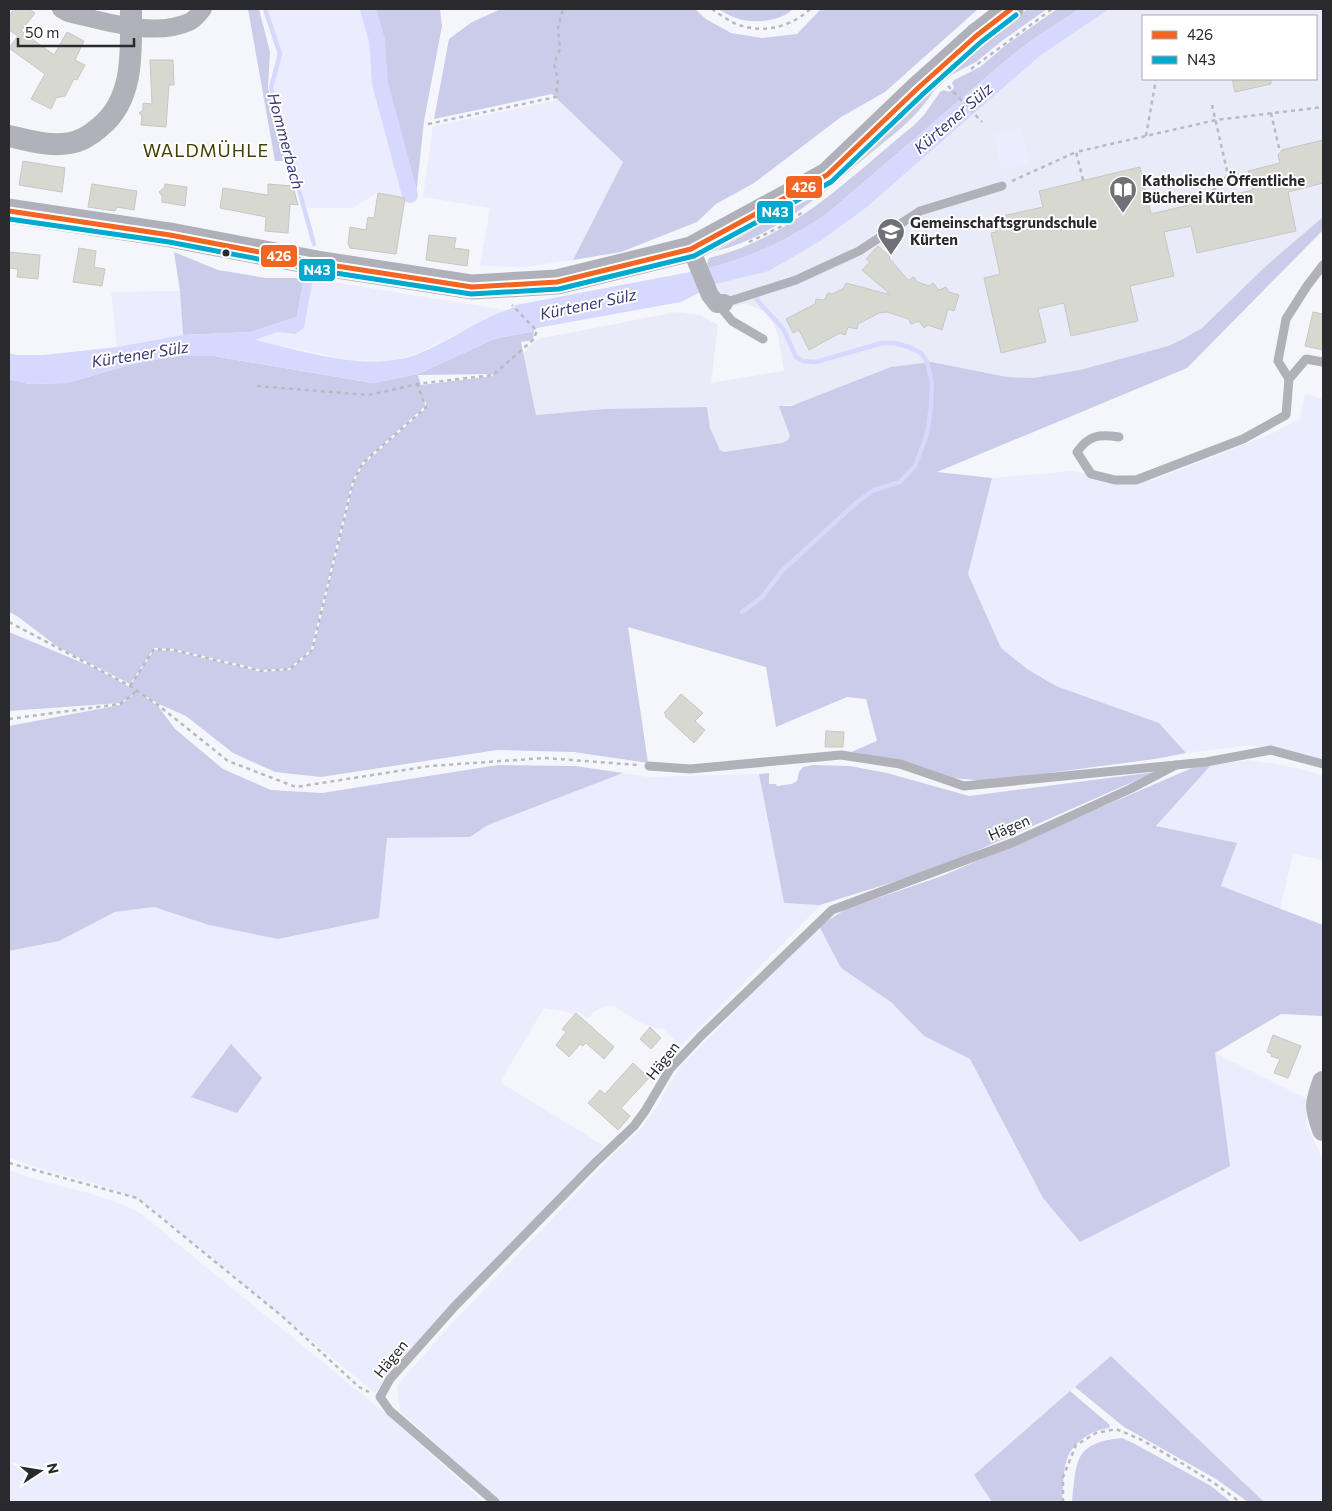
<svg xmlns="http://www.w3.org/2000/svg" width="1332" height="1511" font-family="Commissioner,sans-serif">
<rect width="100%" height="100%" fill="#f5f6fb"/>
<path fill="#eaebf8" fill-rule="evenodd" d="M1109,9H1323V217L1267,265L1202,328L1183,339L1168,346L1080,370L1052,375L1033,378L1007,377L780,406L790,436L788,440L782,443L724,452L720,450L710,428L707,407L604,409L536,415L523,353L538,339L676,312L700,315L718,325L711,383L784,371L778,335L771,319L763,311L747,304H741L727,308L716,284L769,271L822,240L867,207L1041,55ZM1143,16H1316V79H1143Z"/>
<g fill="#ebecfd">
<path d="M266,9H364L372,40L376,84L405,198L377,193L353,208H307L274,88L277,51Z"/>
<path d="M558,100L623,162L573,260L525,267L480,266L490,208L423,197L433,126Z"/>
<path d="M1021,128L1029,164L1002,170L994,134Z"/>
<path d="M313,279L506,310L418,353L391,361L349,360L254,340L277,332L296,334L304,328Z"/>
<path d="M180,291L183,335L117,347L111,292Z"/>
<path d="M1305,394L1323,399V761L1302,754L1250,745L1186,753L1159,723L1056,686L1027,669L1001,648L968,574L992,478L1073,471L1129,482L1154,480L1271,434L1300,419Z"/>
<path d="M1250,760L1298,768L1323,776V860L1293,854L1280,909L1221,886L1237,843L1156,827L1211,765Z"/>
<path d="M623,773L648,777L759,774L784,903L821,905L681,1046L662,1028C646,1030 628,1014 614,1006C602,1004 595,1011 587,1019L578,1011L574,1015L564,1011L544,1008L500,1082L604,1146L432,1327L375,1393L146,1204C104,1181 53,1176 9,1157V951L59,941L115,912L154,907L209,925L278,939L387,838L470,837L488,825Z"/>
<path d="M819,926L841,968L891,1002L924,1036L970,1059L1043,1198L1229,1166L1215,1053L1307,1099L1306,1124L1323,1159V1502H1264L1111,1356L974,1475L992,1502H500L400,1411L397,1386L440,1336L613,1155L640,1130L659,1104L667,1088L682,1065Z"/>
<path d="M9,1170C52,1187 100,1191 140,1213L391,1418L484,1502H9Z"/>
</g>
<g fill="#cacce9" fill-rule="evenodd">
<path d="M248,9H259L270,52L268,88L286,161H275Z"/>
<path d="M373,9H440L442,26L424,121L416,196L385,82L381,39Z"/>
<path d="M501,9H695L706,19L731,33L762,38L797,34L821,9H978L885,92L841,117L754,183L716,204L697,222L621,252L573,260L623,162L552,94L434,119L449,39L472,22Z"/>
<path d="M718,9H793C780,22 754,24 736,18C730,16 724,12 718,9Z"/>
<path d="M1028,9H1047L1003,40L976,62L947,77L1013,19Z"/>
<path d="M1057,9H1080L1039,35L1011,56L829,212C789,240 756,255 709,268L707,264L709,258C792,238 849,178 913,126L924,115L940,92L944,90L949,92L954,88L952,83L954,80L980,67L1006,45Z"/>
<path d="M937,86C917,119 890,137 861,161C817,198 773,237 716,251L775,217Z"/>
<path d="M1323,217V230L1187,368L937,472L992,478L968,574L1001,648L1027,669L1056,686L1159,723L1186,753L1155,759L988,781L952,778L891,759L851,752L877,741L866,699L847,697L776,727L766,667L628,627L648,763L574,752L497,750L321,777L275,772L233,753L186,716L159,704L140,693L158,706L175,729L223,769L271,790L322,793L498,765L575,766L623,773L488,825L470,837L387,838L379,918L278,939L209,925L154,907L115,912L59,941L9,951V726L120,705L136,693L120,703L9,711V632L97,669L133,689L130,686L154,650L174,651L262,672L290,670L313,650L354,482L363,465L427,407L424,398L425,406L362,463L352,482L311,649L290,668L263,670L174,649L154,648L130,684L58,647L17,616L9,612V379L29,384L67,383L129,365L174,356H214L373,383L418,374L494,339L534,331L533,340L521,342L536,415L604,409L707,407L710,428L720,450L724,452L782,443L788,440L790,436L779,406H791L891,367L931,362L1007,377L1033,378L1080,370L1168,346L1183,339L1202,328L1267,265ZM492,374L493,376L421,385L418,375Z"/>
<path d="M174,252L218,270L266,278H304L297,317L251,332L183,335L180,291Z"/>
<path d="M813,765L850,766L887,773L969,796L1155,772L938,868L820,905L784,903L759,774L769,773V784H776L777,786L792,784L797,781L799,772L803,767Z"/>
<path d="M1211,765L1156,826L1237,843L1221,886L1323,925V1016L1281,1014L1215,1053L1230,1166L1080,1242L1043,1198L970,1059L924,1036L891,1002L841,968L819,926L846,909L942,876L1192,768Z"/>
<path d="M231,1044L262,1078L237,1113L191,1097Z"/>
<path d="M1111,1356L1264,1502H1248L1216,1479L1124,1427L1075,1387Z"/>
<path d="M1070,1391L1110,1425L1109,1428C1092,1430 1073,1442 1067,1459C1063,1469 1063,1491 1062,1502H992L974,1475Z"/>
<path d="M1122,1438L1135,1444L1211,1486L1231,1502H1072C1077,1461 1073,1443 1122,1438Z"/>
</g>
<path fill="#d6d8fd" d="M1080,9H1109L1041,55L867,207L822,240L769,271L716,284L681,302L537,328L534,331L494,339L418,374L373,383L214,356H174L129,365L67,383L29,384L9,379V353L16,355H44L117,347L183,335L251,332L297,317L304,278L313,279L304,328L296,334L277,332L255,340C305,351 370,374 420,353C451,340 480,319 512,308L516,305L690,272L708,265L709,268C756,255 789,240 829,212L1011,56L1039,35Z"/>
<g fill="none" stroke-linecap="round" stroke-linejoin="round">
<g stroke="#d6d8fd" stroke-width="4.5">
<path d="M265,9L280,54L271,88L314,244"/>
<path d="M742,612L762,597L783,570L857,502L874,490L900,482L915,466L927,434L931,407L932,383L927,362L921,353L909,347L894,343H882L816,362L803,361L796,357L784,330L757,300"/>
</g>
<path stroke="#d6d8fd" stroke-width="16" d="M368,9L377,40L380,83L410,195"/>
</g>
<g fill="#d7d8d0" stroke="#c7c7c8">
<path d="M14,9H28L35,13L21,31L54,55L67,32L84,41L75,60L85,65L77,80L74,79L65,96L56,98L51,109L31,99L45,74L9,48L18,36L9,30V16Z"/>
<path d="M150,60H173L174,85H169L166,127L141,125L142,116L139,113L143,110V103L152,104Z"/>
<path d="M1232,79H1271V84L1235,92Z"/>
<path d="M1323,140V183L1288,192L1296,231L1197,253L1191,226L1164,232L1174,276L1130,286L1138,321L1071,336L1064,303L1038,309L1046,342L1001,353L984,278L1000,274L991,233L996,232L993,218L1043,207L1039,191L1140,167L1151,214L1253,190L1248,171L1280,163L1278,155L1282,150Z"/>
<path d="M23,161L65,168L62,192L19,185Z"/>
<path d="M92,184L137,191L134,210L117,207L115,211L88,207Z"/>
<path d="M165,184L187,187L185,206L162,202V196L159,192L164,188Z"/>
<path d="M268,184L293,186L298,205L290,204L288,233L265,231L266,217L220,208L223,188L268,195Z"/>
<path d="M378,193L405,198L396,254L350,248L348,243L350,227L366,230L368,217L374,218Z"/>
<path d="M429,235L456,238L454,248L469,250L467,266L426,260Z"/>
<path d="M878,246L890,257L889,258L908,280L914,277L917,282L929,286L933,283L939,290L946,287L949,292L959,295L954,311L948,309L942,330L928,325L924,328L919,321L911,324L909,319L887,312L879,313L858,324L857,329L848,327L845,335L840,333L809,350L799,330L793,333L786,319L815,304L816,299L824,300L828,293L832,294L844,288L846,283L891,295L862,270L870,262L866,259Z"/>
<path d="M79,248L96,251L94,267L105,269L102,286L73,282Z"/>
<path d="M9,252L40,255L38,279L17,277L18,269L9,268Z"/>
<path d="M1313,312L1323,314V350L1305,346Z"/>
<path d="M681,694L703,713L695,721L705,730L694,743L665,716L666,715L664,713Z"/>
<path d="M826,731L844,732L843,747H825Z"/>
<path d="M576,1013L614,1047L604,1059L586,1043L583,1046L580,1044L569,1057L556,1045L566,1032L562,1029Z"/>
<path d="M650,1027L661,1038L651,1049L640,1039Z"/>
<path d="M1273,1035L1301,1046L1288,1078L1274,1073L1280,1059L1271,1056L1272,1054L1267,1052Z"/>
<path d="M633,1063L649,1078L621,1108L630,1116L618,1130L588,1103L600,1090L605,1094Z"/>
</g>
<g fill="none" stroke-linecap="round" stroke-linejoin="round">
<g stroke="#b9babf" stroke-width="2.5" stroke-dasharray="4 4" stroke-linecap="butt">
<path d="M712,9C719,14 728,20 736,24C762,34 790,28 810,9"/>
<path d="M971,69L1052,9"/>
<path d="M948,86L982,122"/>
<path d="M1212,105L1228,175L1232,181L1252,186"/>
<path d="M1271,113L1280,152"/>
<path d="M428,124L556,97L558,79L554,64L560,49L558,28L563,9"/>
<path d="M1146,136L1156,79"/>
<path d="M1083,180L1076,152L1216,120L1323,107"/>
<path d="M1012,181L1076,152"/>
<path d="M1202,202L1228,175"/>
<path d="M749,242L782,226L803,212"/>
<path d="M257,386L369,395L417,384L493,375L533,340L537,331L512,305"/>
<path d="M9,622L130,686L158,705L228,761L296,787L430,766L545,758L638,765"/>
<path d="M130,686L154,649L174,650L262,671L290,669L312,650L353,482L363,463L426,407L417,384"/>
<path d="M9,719L120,704L137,691"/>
<path d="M9,1163L137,1198L283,1317L359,1387L369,1392"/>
<path d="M1063,1502V1477L1076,1445L1096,1433L1116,1429L1142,1440L1183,1464L1214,1483L1240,1502"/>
</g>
<g stroke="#b1b2b9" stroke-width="9">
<path d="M724,303L796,280L859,251L920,211L1002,186"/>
<path d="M718,304L732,321L763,339"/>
<path d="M1289,379L1278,361L1286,319L1307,286L1323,265"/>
<path d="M1119,437C1099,434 1089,435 1077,452L1091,474L1115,480H1136L1243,439L1286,415L1289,379L1306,359L1323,362"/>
<path d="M649,766L690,769L841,755L900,764L964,786L1206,762L1271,750L1323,764"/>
<path d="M495,1502L390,1411L380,1397L390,1379L455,1306L596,1162L634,1126L645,1111L670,1069L701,1036L832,910L1014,842L1130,789L1176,765"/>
</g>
<g stroke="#b1b2b9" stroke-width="18">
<path d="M61,9L68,13C104,21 154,38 189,22C195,20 199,13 203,9"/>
<path d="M691,249L710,295L717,304L724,303"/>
</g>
<g stroke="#b1b2b9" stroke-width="22">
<path d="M9,136C28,140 49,147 70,143C82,141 91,135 100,127C135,99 131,50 131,9"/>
<path d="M1323,1082C1315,1105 1315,1107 1323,1130"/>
</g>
<path stroke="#afb0b9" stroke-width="25" d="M9,211L170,235L317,263L472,287L557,282L691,249L827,175L918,88L976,36L1011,9"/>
<defs>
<path id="bus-1" d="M9,211L170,235L317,263L472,287L557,282L691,249L827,175L918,88L976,36L1011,9"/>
<path id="bus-2" d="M9,219L169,242L316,270L471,294L559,289L694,256L831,182L923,94L981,42L1016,15"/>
</defs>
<use href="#bus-1" stroke="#fff" stroke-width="9"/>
<use href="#bus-2" stroke="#fff" stroke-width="9"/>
<use href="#bus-1" stroke="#f26522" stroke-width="5"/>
<use href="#bus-2" stroke="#00a9ce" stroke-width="5"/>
</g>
<defs>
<symbol id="library-pin" viewBox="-11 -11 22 30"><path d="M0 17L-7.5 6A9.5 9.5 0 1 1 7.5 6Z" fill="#707176" stroke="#fff"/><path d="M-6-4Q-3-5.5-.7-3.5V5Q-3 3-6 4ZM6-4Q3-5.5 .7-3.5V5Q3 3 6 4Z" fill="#fff"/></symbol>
<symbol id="school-pin" viewBox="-11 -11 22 30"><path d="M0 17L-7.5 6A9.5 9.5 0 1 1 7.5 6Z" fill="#707176" stroke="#fff"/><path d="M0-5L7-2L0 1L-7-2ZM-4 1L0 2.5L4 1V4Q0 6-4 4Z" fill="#fff"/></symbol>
</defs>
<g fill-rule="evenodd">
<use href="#library-pin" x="1107" y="174" width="32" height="43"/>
<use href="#school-pin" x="875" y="216" width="32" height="43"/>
</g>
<circle fill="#29292e" stroke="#fff" stroke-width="2" cx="226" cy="253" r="4.5"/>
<g text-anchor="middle" stroke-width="4" stroke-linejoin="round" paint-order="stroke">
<g font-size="15" font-weight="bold" fill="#29292e" stroke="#fff" text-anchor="start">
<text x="1142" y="186">Katholische Öffentliche<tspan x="1142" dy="17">Bücherei Kürten</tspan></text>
<text x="910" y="228">Gemeinschaftsgrundschule<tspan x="910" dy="17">Kürten</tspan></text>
</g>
<g font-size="15" fill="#29292e" stroke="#fff">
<text transform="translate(1009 828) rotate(-23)" y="5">Hägen</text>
<text transform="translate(663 1061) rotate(-52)" y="5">Hägen</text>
<text transform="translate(391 1359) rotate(-51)" y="5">Hägen</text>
</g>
<g font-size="16" font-style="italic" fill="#3b3976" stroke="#fff">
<text transform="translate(953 118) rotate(-41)" y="6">Kürtener Sülz</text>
<text transform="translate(286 141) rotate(75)" y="6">Hommerbach</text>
<text transform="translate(588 304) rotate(-12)" y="6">Kürtener Sülz</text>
<text transform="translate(140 354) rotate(-9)" y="6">Kürtener Sülz</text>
</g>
<g font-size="18" letter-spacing="1" fill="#404100" stroke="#fff">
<text x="206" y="157">WALDMÜHLE</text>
</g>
</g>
<g stroke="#fff" stroke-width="2">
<rect x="785" y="175" width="38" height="24" rx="5" fill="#f26522"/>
<rect x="756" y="200" width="38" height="24" rx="5" fill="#00a9ce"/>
<rect x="260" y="244" width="38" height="24" rx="5" fill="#f26522"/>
<rect x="298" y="258" width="38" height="24" rx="5" fill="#00a9ce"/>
</g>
<g font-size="14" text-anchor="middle" font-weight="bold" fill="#fff">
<text x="804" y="192">426</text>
<text x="775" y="217">N43</text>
<text x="279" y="261">426</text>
<text x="317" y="275">N43</text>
</g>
<rect width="1332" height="1511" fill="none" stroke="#29292e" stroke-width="20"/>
<rect x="1142" y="15" width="175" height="65" fill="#ffffff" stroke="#a9a9ab"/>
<rect x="1152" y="31" width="25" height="8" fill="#f26522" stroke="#a9a9ab"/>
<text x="1187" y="40" font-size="15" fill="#29292e">426</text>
<rect x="1152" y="56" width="25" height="8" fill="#00a9ce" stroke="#a9a9ab"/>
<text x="1187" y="65" font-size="15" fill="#29292e">N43</text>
<g transform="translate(40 1471) rotate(78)" stroke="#ffffff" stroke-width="4" paint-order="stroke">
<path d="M0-4L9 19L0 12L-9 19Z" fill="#29292e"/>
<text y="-8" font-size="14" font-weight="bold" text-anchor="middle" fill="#29292e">N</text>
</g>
<path d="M18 38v8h116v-8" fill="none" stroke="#29292e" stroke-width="2.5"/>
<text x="25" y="38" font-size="15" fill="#29292e" stroke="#ffffff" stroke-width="4" paint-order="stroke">50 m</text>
</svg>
